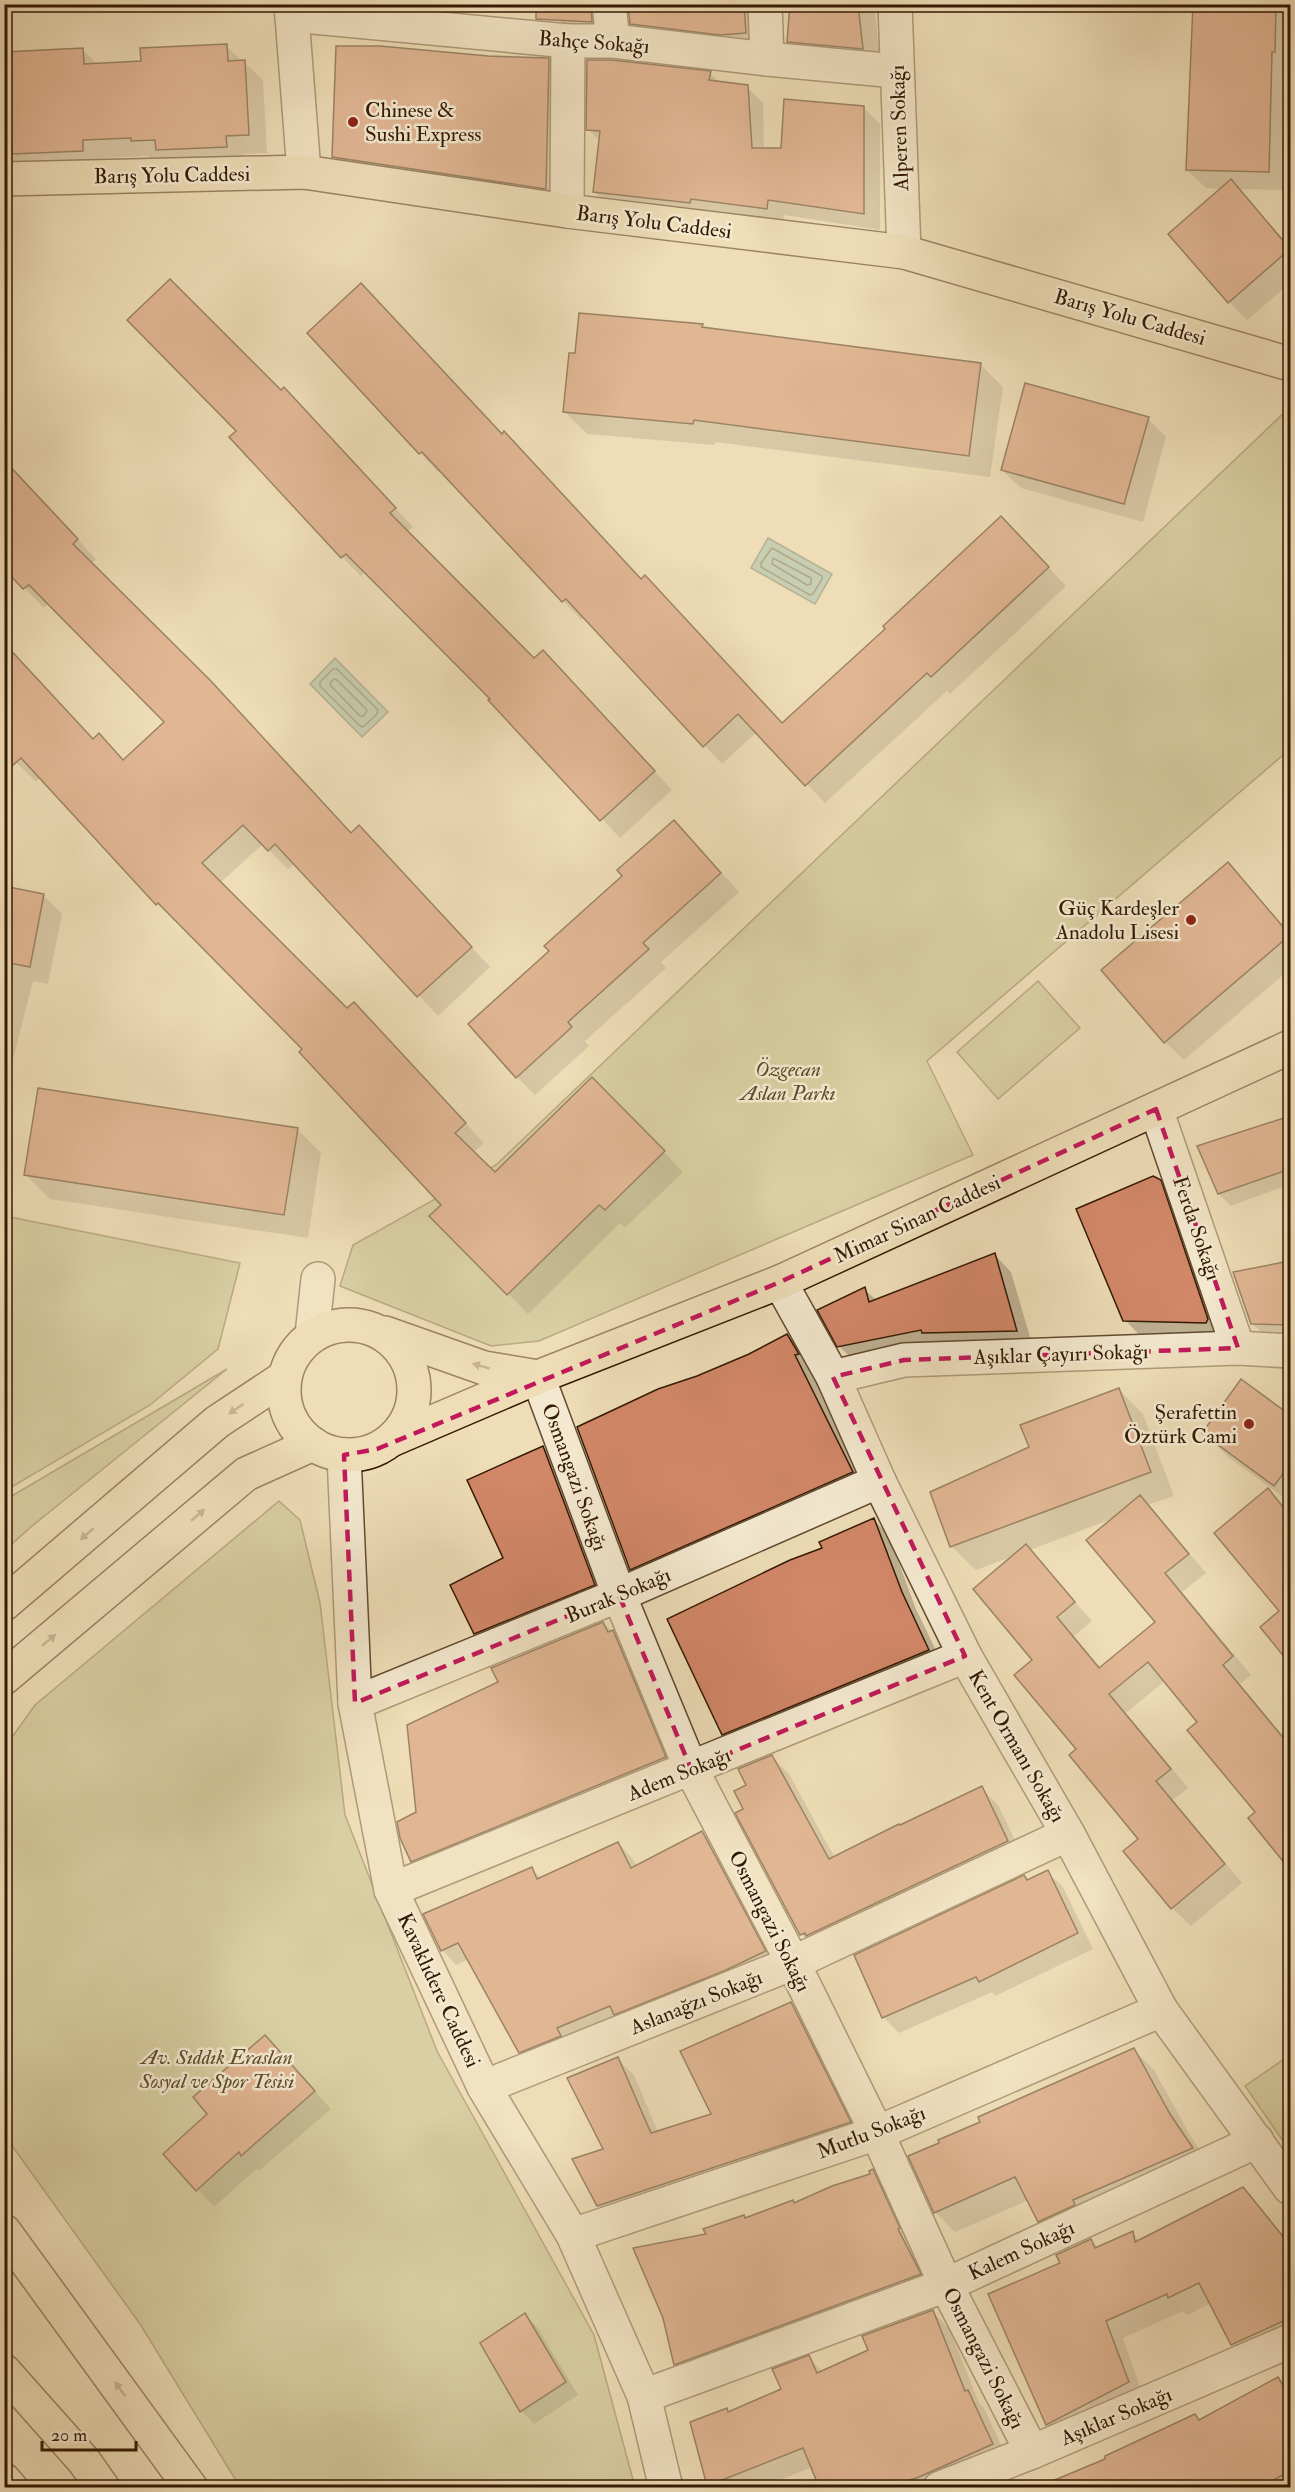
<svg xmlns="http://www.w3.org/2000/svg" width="1295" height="2492" font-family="'IM FELL Double Pica',serif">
<rect width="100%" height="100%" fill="#eeddb7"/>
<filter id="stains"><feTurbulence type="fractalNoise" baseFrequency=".00333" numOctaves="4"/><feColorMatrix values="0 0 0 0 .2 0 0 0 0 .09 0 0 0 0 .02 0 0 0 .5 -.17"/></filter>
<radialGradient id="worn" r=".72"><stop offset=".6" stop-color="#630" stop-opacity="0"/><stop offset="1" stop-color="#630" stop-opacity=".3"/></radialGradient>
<g fill="#bfbf8a" stroke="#7a6c46" stroke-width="1.5">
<path d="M1290,407V749L927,1061L973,1155L539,1341L491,1346L340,1286L353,1245L496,1165Z"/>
<path d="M1038,981L1080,1028L998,1099L957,1052Z"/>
<path d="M5,1216L240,1263L218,1349L150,1405L5,1491Z"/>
<path d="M227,1369L32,1526L5,1550V1500Z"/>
<path d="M279,1501L300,1520L320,1603L345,1815L437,2051L594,2335L635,2487H240L140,2324L5,2136V1747L35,1705Z"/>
<path d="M1290,2055V2151L1245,2086Z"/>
</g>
<g fill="#9abcaa" stroke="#717b67" stroke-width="1.5">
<path d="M768,538L832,574L815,604L751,568Z"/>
<path d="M335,658L388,712L362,737L310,684Z"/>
</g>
<g fill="#0003" fill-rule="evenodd">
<path d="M341,4H432V12Z"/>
<path d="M488,4H612L606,36L575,35L560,21V16L546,10L495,12Z"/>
<path d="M629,4H757L759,47L646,38L631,23Z"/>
<path d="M791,4H874L881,67L807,60L789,41Z"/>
<path d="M1195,4H1290L1287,190L1238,189L1290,247V283L1247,320L1229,302L1222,189L1206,188L1187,170Z"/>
<path d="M226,46L263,80L267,153L244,154V165L176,168L166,158L151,159L148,156L100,158L101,169L32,172L22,162H4V53L82,49L98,65L142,62Z"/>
<path d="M548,59L566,77L562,205L351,174L333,157L538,61Z"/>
<path d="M710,73L720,83L746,86L763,103L764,150H783L863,107L880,124V230L784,215L783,225L611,208L594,192L600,141L588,129Z"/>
<path d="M702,325L705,329L981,365L1003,387L990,477L715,442V445L587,434L565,412Z"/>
<path d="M309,333L502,435L782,724L1019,536L1066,586L950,694L947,691L825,803L757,732L722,764L585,617L581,620L441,470L438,472L420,453Z"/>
<path d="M281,392L302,407L413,527L407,532L534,660L561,670L672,790L620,838L490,700L492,699L365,571L361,576L342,557L231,437Z"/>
<path d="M1148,419L1166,437L1143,522L1021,488L1002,470Z"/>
<path d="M4,460L96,559L91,564L229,701L352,834L379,847L490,967L438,1016L295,863L288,869L263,844L220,883L347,1010L373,1023L484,1143L473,1153L495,1174L592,1079L683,1172L625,1228L620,1223L528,1314L431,1216L443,1205L304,1049L178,922L177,923L157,904L40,778L36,782L4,750L94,740L124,761L166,722L49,603L44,608L4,567Z"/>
<path d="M692,840L739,892L661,962L666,968L585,1041L589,1046L535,1095L517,1077Z"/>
<path d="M1228,864L1290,935V969L1184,1060L1165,1042Z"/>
<path d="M4,888L44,896L62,914L48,984L33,981L4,1095Z"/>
<path d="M1290,1118V1184L1231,1206L1219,1194L1199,1147Z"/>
<path d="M297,1129L321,1153L308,1238L50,1199L26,1175Z"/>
<path d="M1160,1181L1179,1200L1226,1338L1143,1339L1125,1320Z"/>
<path d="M995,1255L1011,1272L1033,1347L855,1362L839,1346L864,1289L876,1300Z"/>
<path d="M1290,1262V1339H1268L1252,1323L1235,1273Z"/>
<path d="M787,1335L803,1351L813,1370H810L868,1488L647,1585L631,1569L697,1377L750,1355Z"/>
<path d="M1241,1381L1290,1417V1502L1228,1457L1204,1433Z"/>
<path d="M1119,1390L1143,1414L1174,1496L1148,1505L1206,1573L1182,1592L1251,1675L1240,1684L1290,1744V1867L1250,1818L1257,1813L1199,1722L1165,1681L1126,1713L1188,1788L1173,1800L1242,1883L1191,1926L1172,1908L1125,1851L1140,1839L1078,1750L1034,1660L1014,1556L976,1570L951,1546L1031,1448ZM1114,1518L1157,1622L1101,1668L1074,1636L1092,1621L1030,1550Z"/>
<path d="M543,1447L558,1462L609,1599L490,1648L475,1633L505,1559Z"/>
<path d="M1268,1490L1290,1514V1661L1262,1627L1281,1612Z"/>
<path d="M873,1519L888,1534L916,1609L943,1665L738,1749L723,1734L824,1549Z"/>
<path d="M603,1623L628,1647L680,1773L428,1876L412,1861L500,1683Z"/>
<path d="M772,1757L789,1774L835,1858L981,1788L998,1805L1024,1858L818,1951L801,1934L745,1810L748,1786Z"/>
<path d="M702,1832L716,1847L779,1965L534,2066L520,2052L469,1959L456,1965L442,1950L532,1869L541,1878L618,1843L632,1858L637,1866Z"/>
<path d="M1047,1872L1063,1887L1093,1949L995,1996L992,1992L899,2033L883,2017L1024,1877L1028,1881Z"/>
<path d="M791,2004L807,2020L866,2138L615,2221L599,2205L617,2059L634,2075L658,2132L713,2115Z"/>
<path d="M265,2037L331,2109L259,2171L256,2169L214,2207L165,2154L209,2115Z"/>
<path d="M1134,2050L1154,2070L1190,2135L1212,2168L1060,2241L1040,2221L1029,2200L955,2232L935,2212L941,2144Z"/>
<path d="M872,2171L889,2188L936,2291L693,2381L676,2364L708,2235L872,2175Z"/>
<path d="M1242,2189L1290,2243V2343L1249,2361L1232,2344L1211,2303L1187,2315L1183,2311L1123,2338L1145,2400L1065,2442L1048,2425L990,2294L1062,2263L1091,2240L1098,2248L1132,2233L1140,2241Z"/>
<path d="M932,2312L949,2328L979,2403L984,2408L1008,2460L943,2488H820L812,2467L760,2488L708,2486L691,2423L726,2410L730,2413L783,2389L808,2357L823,2372L870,2351Z"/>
<path d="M525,2315L537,2327L578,2395L534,2424L522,2411L482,2343Z"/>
<path d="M1277,2379L1282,2384L1290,2380V2488H1065L1063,2478L1107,2460L1194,2415L1200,2421Z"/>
</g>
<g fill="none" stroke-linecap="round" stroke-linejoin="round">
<g stroke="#676a56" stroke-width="1.5">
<path d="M772,548L822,576V579L813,594L810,595L761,567V563Z"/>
<path d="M773,558L811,578V584L807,585L772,564Z"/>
<path d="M333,669H337L378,710L377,714L363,727L360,726L320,686V682Z"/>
<path d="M334,679L337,680L367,710L364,716H360L331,686L330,683Z"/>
</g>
</g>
<g fill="#d18768" stroke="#341902" stroke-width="1.5">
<path d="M536,4H591L592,22L536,19Z"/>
<path d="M628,4H744L746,33L720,35L630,24Z"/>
<path d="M790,4H858L863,49L787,42Z"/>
<path d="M1193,4H1276L1275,52H1272L1269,172L1186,170Z"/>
<path d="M227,44L228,61L245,60L249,135L226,136L227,147L156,150L155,140L131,141V138L83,140V151L12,154V143L4,144V52L83,48L84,64L141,61L140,48Z"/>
<path d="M336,46H380L488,56L549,58L546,189L332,157Z"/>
<path d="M587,60H612L711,71L709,80L748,85L752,148H781L784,99L864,106V214L768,200L767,209L691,199L690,203L593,192L600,131L586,130Z"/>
<path d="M1231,179L1290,249L1228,303L1168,234Z"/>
<path d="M170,279L281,390L284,387L396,508L390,513L534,658L543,650L655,771L600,821L488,700L490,699L346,554L341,558L229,437L236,431L127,320Z"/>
<path d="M361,283L502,434L504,431L641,579L645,575L782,723L885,629L883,626L1001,516L1049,567L931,677L927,673L805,786L738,714L703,747L566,599L562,602L422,452L419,454L307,333Z"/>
<path d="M579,313L703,324L702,327L981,363L969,456L694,420L693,424L563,412L569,353H575Z"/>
<path d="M1025,383L1149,417L1124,504L1001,470Z"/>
<path d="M4,460L78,539L73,544L210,680L351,833L359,825L472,947L417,997L275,844L268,851L243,825L202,863L347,1008L354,1002L466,1123L455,1133L495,1172L592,1077L665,1151L605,1210L599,1205L507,1295L429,1216L441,1205L299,1052L302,1049L158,903L156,905L21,758L4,773V643L93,739L99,733L123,760L164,722L29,585L23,589L4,569Z"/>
<path d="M674,820L721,873L643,943L649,949L568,1022L572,1027L516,1078L468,1024L549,951L544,946L622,876L617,870Z"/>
<path d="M1228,862L1290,935L1164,1043L1101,970Z"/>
<path d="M4,886L44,894L30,967L4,962Z"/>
<path d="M38,1088L298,1128L284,1215L24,1175Z"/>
<path d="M1290,1116V1169L1218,1194L1197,1146Z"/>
<path d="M1153,1176L1161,1180L1208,1319L1206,1323L1123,1321L1076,1209Z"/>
<path d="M995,1253L1017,1331L922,1333L921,1330L837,1347L817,1310L865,1287L869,1302Z"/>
<path d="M1290,1261V1325L1251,1324L1233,1272Z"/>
<path d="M787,1334L799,1354L795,1355L853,1472L630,1570L577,1427L658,1389L697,1376L749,1354Z"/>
<path d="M1241,1379L1290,1415V1464L1274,1486L1202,1433Z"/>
<path d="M1119,1388L1151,1472L950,1547L930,1492L1029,1447L1020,1425Z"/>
<path d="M543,1446L595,1585L474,1634L450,1585L503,1558L467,1480Z"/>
<path d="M1268,1488L1290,1516V1664L1260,1627L1279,1611L1214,1533Z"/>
<path d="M1140,1495L1189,1554L1165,1573L1233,1656L1223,1665L1290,1746V1870L1248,1818L1255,1812L1187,1730L1197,1722L1148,1662L1109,1694L1171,1769L1156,1781L1225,1864L1171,1909L1123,1851L1138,1839L1069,1755L1076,1749L1014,1675L1032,1660L973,1589L1026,1544L1075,1602L1057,1617L1099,1668L1155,1622L1086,1540Z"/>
<path d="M874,1518L902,1592L929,1650L722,1735L667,1619L790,1560L822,1548L819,1542Z"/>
<path d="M603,1622L608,1632L613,1630L666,1757L411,1862L400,1838L397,1822L416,1812L407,1725L498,1682L491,1668Z"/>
<path d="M772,1755L829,1859L899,1824L900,1825L982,1786L1008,1841L806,1936L805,1933L800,1935L735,1813L743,1809L734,1791L746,1785L738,1769Z"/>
<path d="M702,1831L766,1951L724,1971L614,2015L610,2006L557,2028L561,2036L519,2053L458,1943L441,1951L423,1914L532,1867L537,1879L618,1842L631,1868Z"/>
<path d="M1048,1870L1078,1933L979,1982L976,1977L882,2018L854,1955L1024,1875L1027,1880Z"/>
<path d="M791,2002L851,2122L597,2206L572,2159L603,2149L567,2078L618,2057L651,2133L711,2114L680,2051Z"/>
<path d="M265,2035L315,2091L241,2156L239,2152L196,2191L163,2154L207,2114L193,2097Z"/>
<path d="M1134,2048L1170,2114L1193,2148L1073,2200L1075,2205L1038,2222L1015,2177L934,2213L908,2156L939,2143L938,2140L980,2122L978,2117Z"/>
<path d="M873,2169L900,2228L898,2229L921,2274L674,2365L663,2318L633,2248L706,2234L703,2229L744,2215L745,2218L793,2200L794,2203L832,2186L870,2174L869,2171Z"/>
<path d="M1243,2187L1290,2245V2318L1231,2345L1199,2283L1168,2298L1167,2294L1106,2321L1129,2382L1046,2425L988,2294L1060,2263L1056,2255L1091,2239L1095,2248L1133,2231L1135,2242Z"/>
<path d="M933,2310L965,2391L968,2390L993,2444L919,2477L889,2487H819L803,2448L707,2486L690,2422L727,2408L728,2412L781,2389L772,2369L809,2355L817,2373L868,2350L862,2336Z"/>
<path d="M525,2313L566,2382L520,2412L480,2343Z"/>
<path d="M1278,2377L1290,2397V2471L1261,2487H1038L1105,2459V2456L1195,2414L1199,2420Z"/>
</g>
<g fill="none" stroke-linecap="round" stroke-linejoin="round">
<defs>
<g id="minor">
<path d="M291,4L304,172"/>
<path d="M609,4L613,41"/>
<path d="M765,4L767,59"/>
<path d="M895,4L904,252"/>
<path d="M292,15L568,41H613L767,59L896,71"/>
<path d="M567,211L568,41"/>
<path d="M1156,1109L1238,1348"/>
<path d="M780,1282L833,1377L879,1481L965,1656L1068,1834L1161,2010L1290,2188"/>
<path d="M312,1335L318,1279"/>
<path d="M538,1377L619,1595L691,1769L793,1963L877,2133L946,2285L1032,2452"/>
<path d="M833,1377L904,1360L1238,1348L1290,1351"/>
<path d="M344,1455L355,1703L391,1890L484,2087L573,2235L644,2396L666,2488"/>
<path d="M355,1703L619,1595L879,1481"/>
<path d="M391,1890L965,1656"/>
<path d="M484,2087L793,1963L1068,1834"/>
<path d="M573,2235L877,2133L1161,2010"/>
<path d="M644,2396L946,2285L1257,2141"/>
<path d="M940,2488L1032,2452L1290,2341"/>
</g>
<g id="major">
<path d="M4,179L304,172L567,211L904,252L1290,364"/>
<circle cx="349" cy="1390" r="65"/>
<path d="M385,1333L484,1368L538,1377"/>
<path d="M391,1440L538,1377L780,1282L1290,1047"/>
</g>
<g id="highway">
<path d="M4,1604L217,1422L285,1377"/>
<path d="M4,1678L246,1474L313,1444"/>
<path d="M4,2231L191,2488"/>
<path d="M4,2371L84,2461L103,2488"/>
<path d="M4,2480L11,2488"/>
</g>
</defs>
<use href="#minor" stroke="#624a2f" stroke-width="36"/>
<use href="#major" stroke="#341902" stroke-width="36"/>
<use href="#highway" stroke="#341902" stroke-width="36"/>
<use href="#minor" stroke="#f4e9d0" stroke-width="33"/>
<use href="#major" stroke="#eeddb7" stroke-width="33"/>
<use href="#highway" stroke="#eeddb7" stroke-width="33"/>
</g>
<defs><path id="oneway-solid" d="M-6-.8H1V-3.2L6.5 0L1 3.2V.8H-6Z" transform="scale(1.5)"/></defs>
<g fill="#9a8566">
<use href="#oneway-solid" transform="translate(481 1366) rotate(-164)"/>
<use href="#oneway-solid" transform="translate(236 1409) rotate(146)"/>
<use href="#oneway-solid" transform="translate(198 1515) rotate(-40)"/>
<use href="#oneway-solid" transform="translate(87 1534) rotate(139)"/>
<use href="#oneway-solid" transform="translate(49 1640) rotate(-40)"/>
<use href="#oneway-solid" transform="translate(120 2389) rotate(-126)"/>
</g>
<path d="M0 0H1295V2492H0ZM1156,1109L1238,1348L904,1360L833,1377L965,1656L691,1769L619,1595L355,1703L344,1455L377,1449L780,1282Z" fill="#eeddb7" fill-opacity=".55" fill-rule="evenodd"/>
<path fill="none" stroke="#c2185b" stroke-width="4.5" stroke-dasharray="12 8" stroke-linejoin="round" d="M1156,1109L1238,1348L904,1360L833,1377L965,1656L691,1769L619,1595L355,1703L344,1455L377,1449L780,1282Z"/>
<g fill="#8f2418" stroke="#f4e9d0" stroke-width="2">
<circle cx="353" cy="122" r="6"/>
<circle cx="1191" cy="920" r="6"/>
<circle cx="1249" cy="1424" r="6"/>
</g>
<g text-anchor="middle" stroke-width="5" stroke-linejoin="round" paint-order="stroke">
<g font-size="21" fill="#341902" stroke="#f4e9d0">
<text transform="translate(594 42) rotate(4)" y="7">Bahçe Sokağı</text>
<text transform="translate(899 128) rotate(-92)" y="7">Alperen Sokağı</text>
<text transform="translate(172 175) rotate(-1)" y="7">Barış Yolu Caddesi</text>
<text transform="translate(654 222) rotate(7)" y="7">Barış Yolu Caddesi</text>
<text transform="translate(1130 317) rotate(16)" y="7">Barış Yolu Caddesi</text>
<text transform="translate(917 1219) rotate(-25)" y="7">Mimar Sinan Caddesi</text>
<text transform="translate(1197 1228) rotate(71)" y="7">Ferda Sokağı</text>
<text transform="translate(1061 1354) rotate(-2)" y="7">Aşıklar Çayırı Sokağı</text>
<text transform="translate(575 1477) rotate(70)" y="7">Osmangazi Sokağı</text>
<text transform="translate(618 1595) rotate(-23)" y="7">Burak Sokağı</text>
<text transform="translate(1017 1746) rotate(60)" y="7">Kent Ormanı Sokağı</text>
<text transform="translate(679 1774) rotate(-22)" y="7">Adem Sokağı</text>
<text transform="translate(770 1921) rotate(63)" y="7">Osmangazi Sokağı</text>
<text transform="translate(439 1990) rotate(65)" y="7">Kavaklıdere Caddesi</text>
<text transform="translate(696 2002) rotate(-22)" y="7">Aslanağzı Sokağı</text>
<text transform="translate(871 2132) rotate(-21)" y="7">Mutlu Sokağı</text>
<text transform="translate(1021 2250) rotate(-25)" y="7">Kalem Sokağı</text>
<text transform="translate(984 2358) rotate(63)" y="7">Osmangazi Sokağı</text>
<text transform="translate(1116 2416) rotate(-23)" y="7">Aşıklar Sokağı</text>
</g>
<g font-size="21" fill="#341902" stroke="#f4e9d0" text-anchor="end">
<text x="365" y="117" text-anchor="start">Chinese &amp;<tspan x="365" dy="24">Sushi Express</tspan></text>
<text x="1179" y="915">Güç Kardeşler<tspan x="1179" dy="24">Anadolu Lisesi</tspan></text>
<text x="1237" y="1419">Şerafettin<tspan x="1237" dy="24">Öztürk Cami</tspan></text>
</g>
<g font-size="21" font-style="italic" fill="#5e4b2b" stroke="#f4e9d0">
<text x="788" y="1076">Özgecan<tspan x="788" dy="24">Aslan Parkı</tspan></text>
<text x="217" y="2064">Av. Sıddık Eraslan<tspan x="217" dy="24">Sosyal ve Spor Tesisi</tspan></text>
</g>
</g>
<rect width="1295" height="2492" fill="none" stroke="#eeddb7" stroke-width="24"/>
<rect x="6" y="6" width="1283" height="2480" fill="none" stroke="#341902" stroke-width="3"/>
<rect x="12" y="12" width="1271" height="2468" fill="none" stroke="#341902" stroke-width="1.5"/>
<path d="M42 2441v9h94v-9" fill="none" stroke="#341902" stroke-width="3"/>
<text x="51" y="2441" font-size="18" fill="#341902" stroke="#f4e9d0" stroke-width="4.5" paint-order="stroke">20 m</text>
<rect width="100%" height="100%" filter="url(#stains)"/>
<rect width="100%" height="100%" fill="url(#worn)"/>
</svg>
